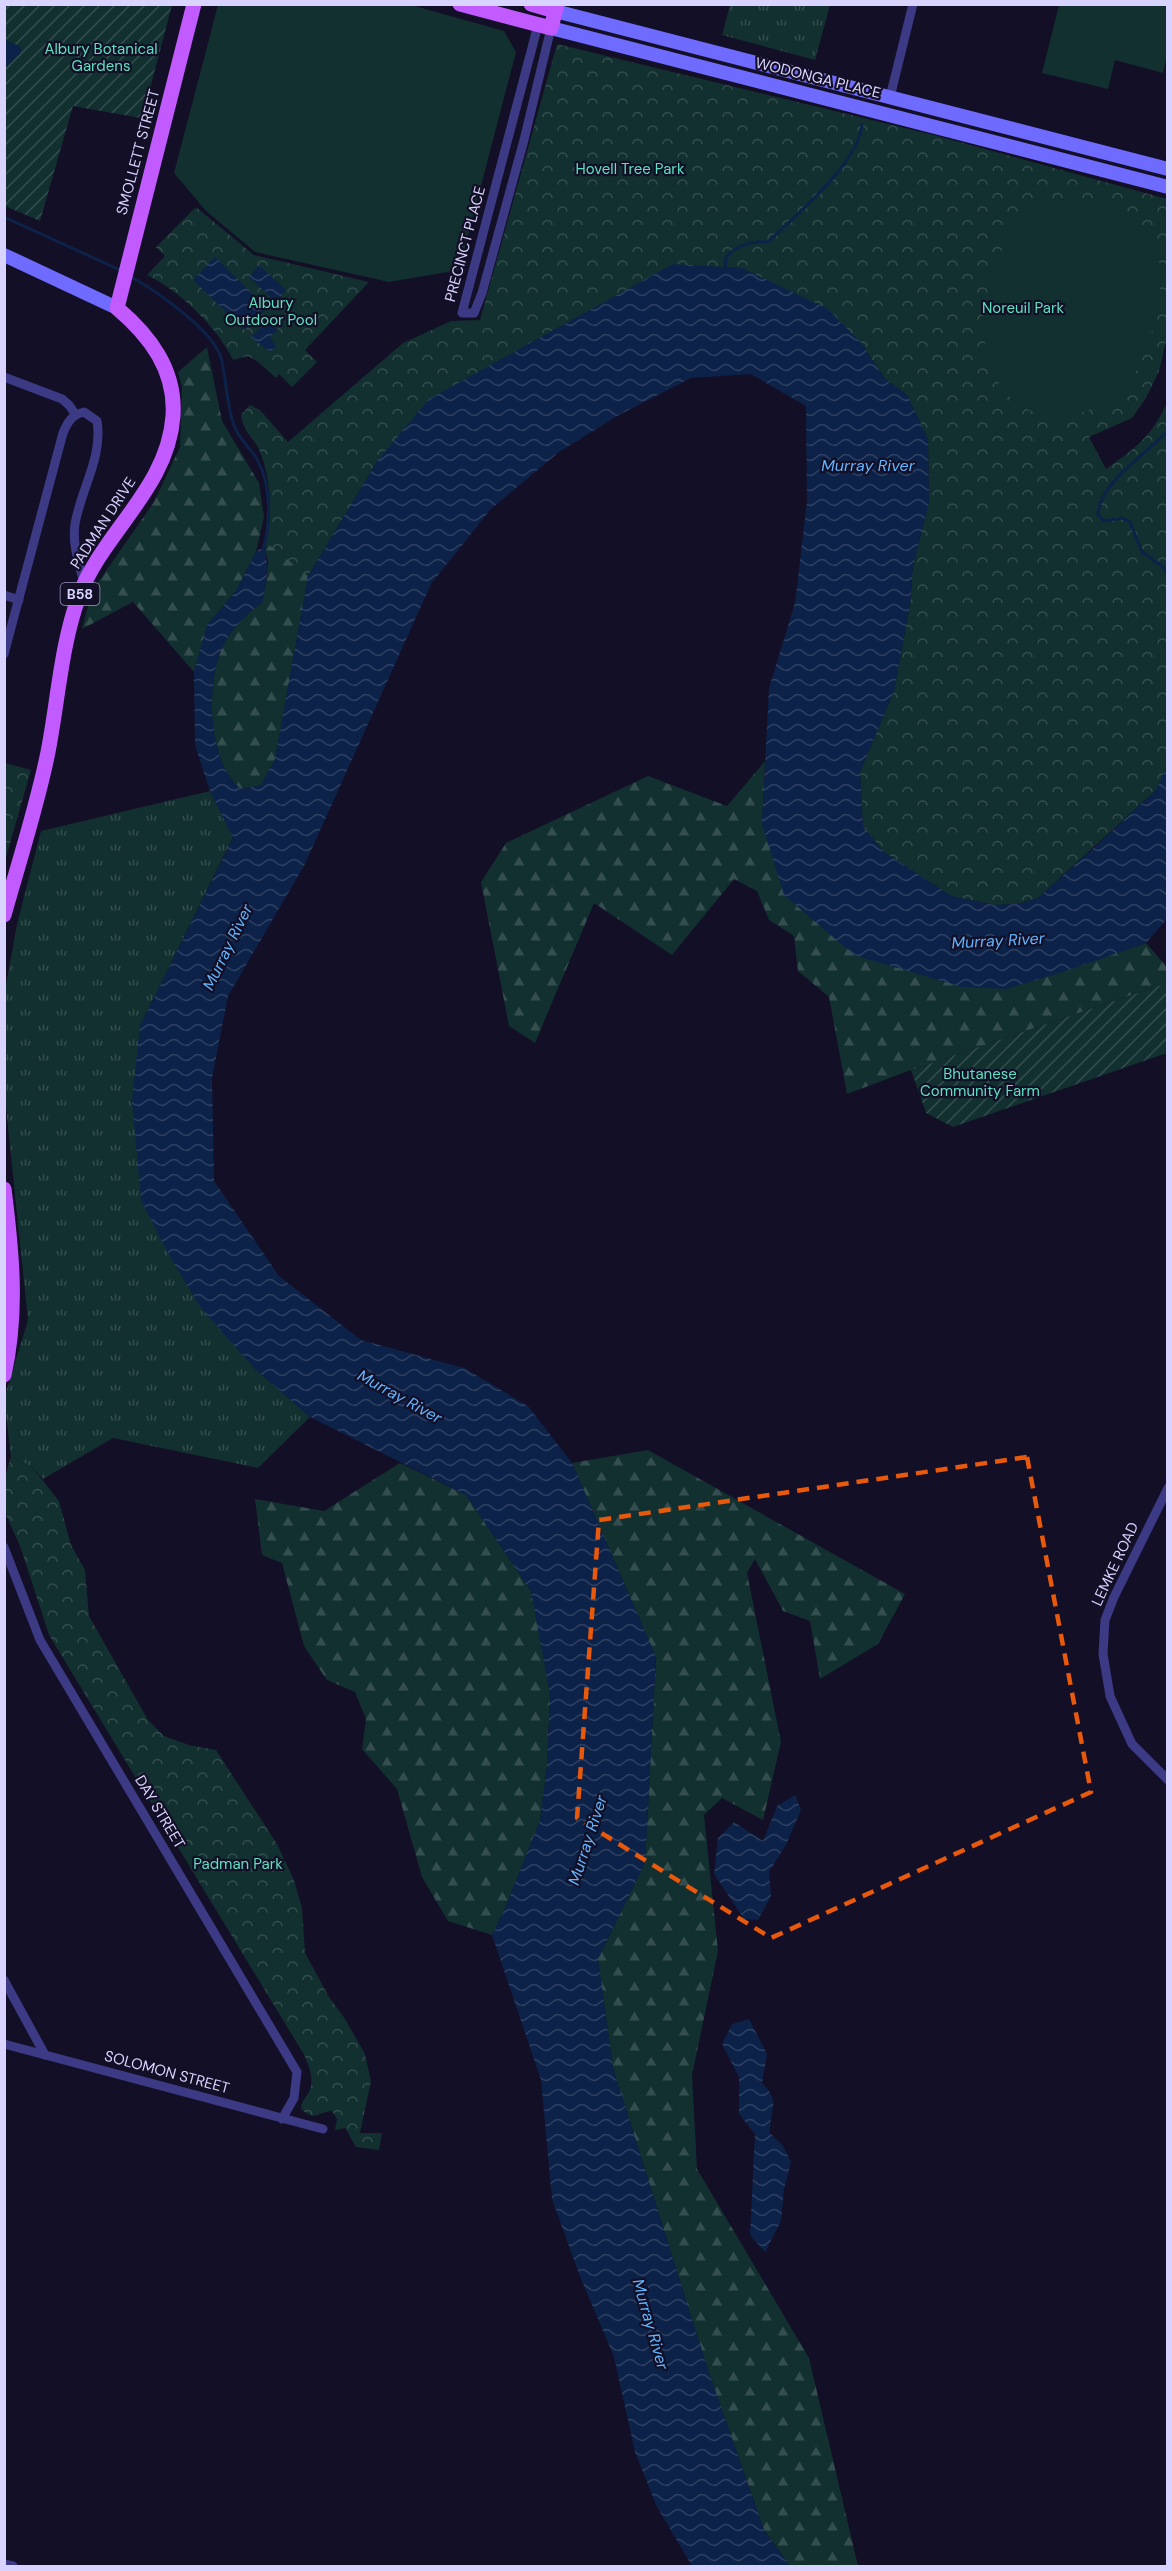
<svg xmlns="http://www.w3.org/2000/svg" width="1172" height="2571" font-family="'DM Sans',sans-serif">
<defs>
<pattern id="grass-tufts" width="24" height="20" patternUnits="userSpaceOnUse" patternTransform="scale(1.5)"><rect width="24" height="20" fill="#12302f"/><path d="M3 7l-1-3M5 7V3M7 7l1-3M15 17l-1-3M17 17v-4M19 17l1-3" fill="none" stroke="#344d4e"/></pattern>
<pattern id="forest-firs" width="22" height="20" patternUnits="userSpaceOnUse" patternTransform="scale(1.5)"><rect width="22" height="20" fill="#12302f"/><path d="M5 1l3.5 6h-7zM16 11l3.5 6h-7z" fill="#344d4e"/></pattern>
<pattern id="park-crowns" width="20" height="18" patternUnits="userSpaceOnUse" patternTransform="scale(1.5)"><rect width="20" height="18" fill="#12302f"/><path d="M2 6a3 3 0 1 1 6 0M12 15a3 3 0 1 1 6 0" fill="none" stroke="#344d4e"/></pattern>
<pattern id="garden-furrows" width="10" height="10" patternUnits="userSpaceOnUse" patternTransform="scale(1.5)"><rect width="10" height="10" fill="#12302f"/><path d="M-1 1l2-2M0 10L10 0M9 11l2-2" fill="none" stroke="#344d4e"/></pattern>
<pattern id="water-waves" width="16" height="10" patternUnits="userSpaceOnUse" patternTransform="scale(1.5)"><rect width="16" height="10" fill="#0c2248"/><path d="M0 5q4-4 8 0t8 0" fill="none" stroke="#2f4163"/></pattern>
</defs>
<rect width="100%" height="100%" fill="#130f26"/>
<g fill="url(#grass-tufts)">
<path d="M730,5H830L815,60L722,35Z"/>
<path d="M210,791L233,837L140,1026L253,1367L310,1417L258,1468L113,1438L43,1479L32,1467L11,1456L5,1407L4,1399L28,1320L5,1098V990L17,924L41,831Z"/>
</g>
<g fill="url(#forest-firs)">
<path d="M207,347L222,421L259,483L264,517L256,552L236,591L207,625L194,672L133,602L82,629L92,591L154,502L180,447L182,387L178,372Z"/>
<path d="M270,484L297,498L308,576L275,760L261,785L241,789C207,763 205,679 224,644C233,627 247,613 262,603L266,584L268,561L265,550L270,520Z"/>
<path d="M765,761L762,824L1006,989L1146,943L1167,967V983L911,1070L847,1094L829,997L798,971L794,936L769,920L757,891L734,879L672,955L594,903L535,1043L509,1026L481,882L506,843L648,776L727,806Z"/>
<path d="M648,1450L905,1594L878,1644L820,1679L810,1621L783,1611L755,1559L747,1573L781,1742L763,1820L722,1798L704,1815L718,1951L692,2075L697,2169L809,2358L858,2566H790L764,2530L708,2370L613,2068L598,1959L645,1863L656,1657L572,1463Z"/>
<path d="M400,1463L466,1495L531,1591L538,1627L550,1694L547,1766L540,1820L504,1911L492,1935L448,1921L422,1877L397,1789L362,1749L366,1719L355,1692L327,1680L304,1646L282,1563L262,1555L255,1499L324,1511Z"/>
</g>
<g fill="url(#park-crowns)">
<path d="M557,44L934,135L1167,199V337L1159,371L1146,398L1132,418L1089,437L1106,469C1137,447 1151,437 1167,403V767L1156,790L1038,898L1017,904L994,905L951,896L884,852L863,827L860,772L894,691L910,605L913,566L929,502L928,439L907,395L885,379L861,343L772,283L742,268L673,265L523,347L378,460L308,576L268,544C271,512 272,482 260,452C254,436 244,435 241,415L250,405L260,410L288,442L403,343L451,321L480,320Z"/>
<path d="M196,207L254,255L369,282L305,350L317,362L292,387L279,374L276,378L258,362L248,356L233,360C217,327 180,291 147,275L165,256L156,247Z"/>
<path d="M5,763L31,770L5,861L4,763Z"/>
<path d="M11,1456L32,1467L59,1501L71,1545L85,1570L89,1616L148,1720L164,1736L189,1745L216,1750L277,1844L294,1880L302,1908L305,1953L329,1997L345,2019L365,2054L371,2081L360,2133H382L379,2150L356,2147L345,2128L335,2130L337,2119L332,2111C317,2112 316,2122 301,2109C301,2099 309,2096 311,2087C313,2075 308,2063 303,2053L49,1635L20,1546L5,1513V1478Z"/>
</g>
<g fill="url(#garden-furrows)">
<path d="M5,4L172,5L146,104V119L73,106L40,221L5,206Z"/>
<path d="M1167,983V1053L953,1127L926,1113L911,1070Z"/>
</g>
<g fill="#12302f">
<path d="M218,5H411L504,31L516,52L459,270L389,282L255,252L206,211L174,173Z"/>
<path d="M1059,5H1167V56L1163,73L1115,60L1108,89L1042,73Z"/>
<path d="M1083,199C1104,202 1126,207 1141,223C1152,233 1158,254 1160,268C1164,299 1146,367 1124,388C1106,405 1078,418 1053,416C997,411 979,355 985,306C987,290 993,273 999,258C1006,238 1015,218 1034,207C1049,198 1066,200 1083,199Z"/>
</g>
<g fill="url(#water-waves)">
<path d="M215,257L267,308L245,330L193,280Z"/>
<path d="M673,264L742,268L828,309L861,343L885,379L907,395L928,439L929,502L913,566L910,605L894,691L860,772L863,827L884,852L951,896L994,905L1017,904L1038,898L1097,845L1156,790L1167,766V919L1146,943L1066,971L1006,989L962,987L854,955L784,895L762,824L769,688L795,603L807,501L806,406L751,374L691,378L617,416L559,452L491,509L431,584L305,864L228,996L212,1078L214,1181L279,1276L361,1340L464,1368L528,1406L572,1463L656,1657L645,1863L598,1959L613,2068L708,2370L764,2530L790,2566H692L656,2505L635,2452L614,2357L579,2274L552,2199L541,2080L492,1935L504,1911L540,1820L547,1766L550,1694L531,1591L466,1495L310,1417L253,1367L201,1308L170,1257L141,1200L132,1100L140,1026L233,838L210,791L195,745L194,672L207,625L236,591L256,552L260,549L265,550C269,568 266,585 262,603C247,614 233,627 224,644C205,679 207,764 241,789L261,785L275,759L308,576L378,460L429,399Z"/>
<path d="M259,265L286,290L276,302L249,277Z"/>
<path d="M269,319L278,329L270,337L276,347L270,352L251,337Z"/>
<path d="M795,1795L801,1810L786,1845L769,1872L771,1896L758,1920L744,1919L714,1874L718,1838L734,1822L763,1841L777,1806Z"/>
<path d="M749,2019L767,2054L762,2083C782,2103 769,2109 770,2133L783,2146L791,2162L784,2189L781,2221L765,2252L750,2235L755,2134L739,2114V2077L722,2044L732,2024Z"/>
</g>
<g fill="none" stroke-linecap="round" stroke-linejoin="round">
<g stroke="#0c2248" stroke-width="3">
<path d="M4,217L120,270"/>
<path d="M725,269L726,257C738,245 750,241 768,242C796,215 859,163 862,124"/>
<path d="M131,277C155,290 214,331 221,358C227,380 226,404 234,425C238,438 250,448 257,459C272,486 271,524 262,553"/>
<path d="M1168,431C1147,453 1098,484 1098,515L1104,521L1122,518L1130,522L1142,552L1162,566L1168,575"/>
</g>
<path stroke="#0c2248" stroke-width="10" d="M4,45L16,50L4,62"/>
<g stroke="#3d3a85" stroke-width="9">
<path d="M538,25L462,313H474L482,293L524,140L551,28"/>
<path d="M890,97L913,4"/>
<path d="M4,377L62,399L69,405L75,414"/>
<path d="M4,595L19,600"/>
<path d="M4,654L63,433C68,421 72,415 84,412L97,421C103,457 81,489 75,524C72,544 79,564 84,583"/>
<path d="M1168,1488L1114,1597L1105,1620L1103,1654L1110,1696L1132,1744L1168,1780"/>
<path d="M4,1547L40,1640L297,2072L294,2098L282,2119"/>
<path d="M4,1980L45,2055"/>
<path d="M4,2044L323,2129"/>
<path d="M4,2564L13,2566"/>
</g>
<g stroke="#6f6bff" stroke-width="14">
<path d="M555,11L1168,169"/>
<path d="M551,28L1168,187"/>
<path d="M4,255L117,308"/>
</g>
<g stroke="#c25bff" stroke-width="15">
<path d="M460,4L551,28L557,4"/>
<path d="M531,4L555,11"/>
<path d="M4,915C19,861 37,807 48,752C58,701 61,645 79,596C103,532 168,488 173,416C176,370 150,336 117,308L194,4"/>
<path d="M4,1189C12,1252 18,1312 4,1375"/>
</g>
</g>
<path fill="none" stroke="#e8590c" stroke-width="4.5" stroke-dasharray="12 8" stroke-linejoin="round" d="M1027,1457L1091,1792L771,1938L577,1818L599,1520Z"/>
<g text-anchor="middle" stroke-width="4.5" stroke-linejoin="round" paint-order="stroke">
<rect fill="#130f26" stroke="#9e99be" stroke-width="1.5" x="60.5" y="583" width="39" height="22" rx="4.5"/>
<g font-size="14" font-weight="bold" fill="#d9d4ff">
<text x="80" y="599">B58</text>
</g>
<g font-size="15" fill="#5fe0c0" stroke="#130f26">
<text x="101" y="54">Albury Botanical<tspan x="101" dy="17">Gardens</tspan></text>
<text x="630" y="174">Hovell Tree Park</text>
<text x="271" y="308">Albury<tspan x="271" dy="17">Outdoor Pool</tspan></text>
<text x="1023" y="313">Noreuil Park</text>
<text x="980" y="1079">Bhutanese<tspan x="980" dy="17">Community Farm</tspan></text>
<text x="238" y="1869">Padman Park</text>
</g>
<g font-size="15" fill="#d9d4ff" stroke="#130f26">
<text transform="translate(818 78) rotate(14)" y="5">WODONGA PLACE</text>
<text transform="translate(138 152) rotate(-75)" y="5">SMOLLETT STREET</text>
<text transform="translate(465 244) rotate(-75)" y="5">PRECINCT PLACE</text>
<text transform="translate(103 523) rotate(-57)" y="5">PADMAN DRIVE</text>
<text transform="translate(1115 1564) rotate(-65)" y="5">LEMKE ROAD</text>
<text transform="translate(160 1812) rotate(59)" y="5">DAY STREET</text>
<text transform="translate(167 2072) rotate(15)" y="5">SOLOMON STREET</text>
</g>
<g font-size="16" font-style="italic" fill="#62b6ff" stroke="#130f26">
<text x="868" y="471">Murray River</text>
<text transform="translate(998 940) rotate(-3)" y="6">Murray River</text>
<text transform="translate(227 947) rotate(-64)" y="6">Murray River</text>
<text transform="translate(400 1396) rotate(29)" y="6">Murray River</text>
<text transform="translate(587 1840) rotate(-72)" y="6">Murray River</text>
<text transform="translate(651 2324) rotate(74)" y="6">Murray River</text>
</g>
</g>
<rect width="1172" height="2571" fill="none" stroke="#d9d4ff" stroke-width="12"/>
</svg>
